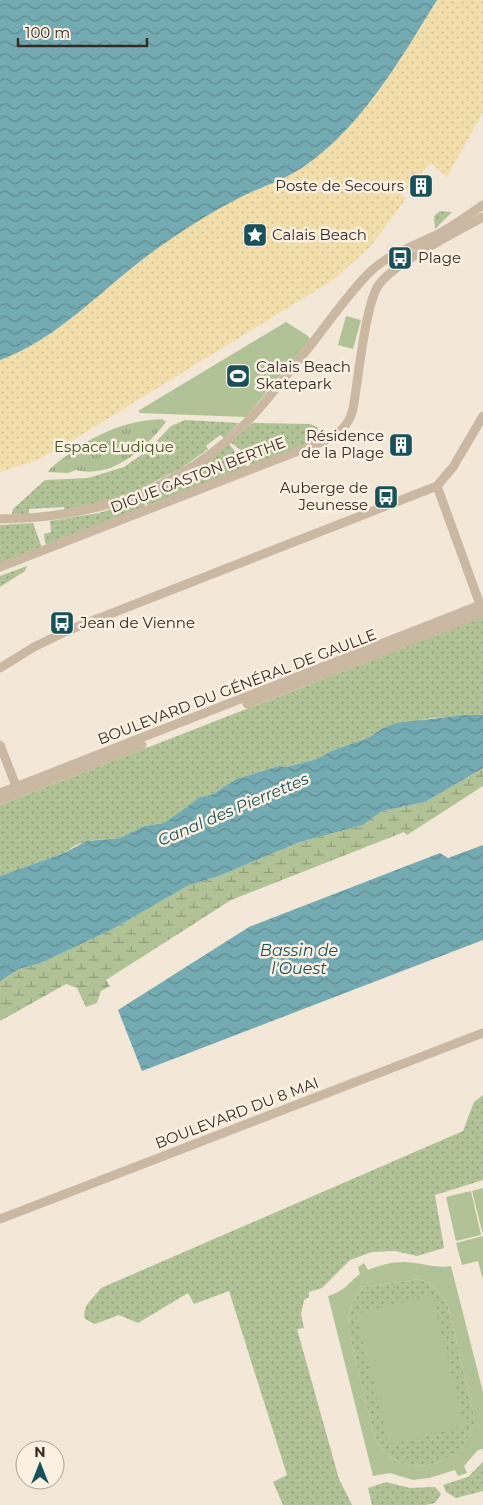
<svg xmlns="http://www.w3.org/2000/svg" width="483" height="1505" font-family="Montserrat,sans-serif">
<defs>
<pattern id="grass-dots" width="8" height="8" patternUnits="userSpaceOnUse" patternTransform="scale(1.25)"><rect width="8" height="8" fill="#b0c296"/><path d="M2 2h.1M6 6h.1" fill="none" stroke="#909e7a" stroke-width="1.8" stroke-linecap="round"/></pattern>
<pattern id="wetland-marsh" width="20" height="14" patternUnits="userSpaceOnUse" patternTransform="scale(1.25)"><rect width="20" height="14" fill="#b0c296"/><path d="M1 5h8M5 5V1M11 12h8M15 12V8" fill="none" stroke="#909e7a"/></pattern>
<pattern id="sand-dots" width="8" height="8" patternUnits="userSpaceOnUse" patternTransform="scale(1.25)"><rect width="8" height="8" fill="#f2deaa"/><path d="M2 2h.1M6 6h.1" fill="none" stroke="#d0bf92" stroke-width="1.8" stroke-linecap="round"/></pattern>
<pattern id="park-tufts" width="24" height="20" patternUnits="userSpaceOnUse" patternTransform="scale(1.25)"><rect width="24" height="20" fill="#b0c296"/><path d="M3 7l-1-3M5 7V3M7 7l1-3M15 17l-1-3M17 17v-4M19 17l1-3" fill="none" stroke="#909e7a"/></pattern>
<pattern id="water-waves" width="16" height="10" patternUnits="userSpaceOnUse" patternTransform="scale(1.25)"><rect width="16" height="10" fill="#74abb2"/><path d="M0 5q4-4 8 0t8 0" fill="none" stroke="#608b91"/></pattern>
</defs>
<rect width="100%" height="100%" fill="#f3e7d7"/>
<g fill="url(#grass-dots)">
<path d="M440,211L452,212L435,229L434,216Z"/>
<path d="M185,420L239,423L224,438L220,435L206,446L208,449L180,469L125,496L65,512L64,507L29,509V515L12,514L13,509L45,480L88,478L124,467L147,451L171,426Z"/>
<path d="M253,423L310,424L317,427L320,439L251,466L246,454L230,442Z"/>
<path d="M229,444L246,465L245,469L148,506L144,498L183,477Z"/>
<path d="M142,499L145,504L144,508L48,545L45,543L44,534L51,532L50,521L99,513Z"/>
<path d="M33,523L42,548L0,564V525Z"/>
<path d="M27,566L25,571L0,587V576Z"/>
<path d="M483,617V715L431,718L383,728L368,738L331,751L317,759L287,767L279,766L236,779L213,794L200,797L164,823L144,826L120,838L93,840L76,845L64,853L0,876V805Z"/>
<path d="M483,1095V1180L435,1195L444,1248L417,1256L395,1251L372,1252L350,1260L322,1288L309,1292V1297L304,1300L301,1314L304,1328L297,1329L339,1479L352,1505H283L273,1482L287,1475L229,1291L194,1304L188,1293L138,1323L119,1315L95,1324L85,1319C81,1306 94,1298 101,1288L463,1131L474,1102Z"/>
<path d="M419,1279L432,1284L447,1303L475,1420C464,1468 401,1484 375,1439L348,1329C348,1312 351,1300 364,1287Z"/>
<path d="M483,1462V1491L456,1498L446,1492L443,1485L468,1477Z"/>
<path d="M386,1482L410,1488L435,1487L441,1494L435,1503L426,1505H372L368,1488Z"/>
</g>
<path fill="url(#wetland-marsh)" d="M483,768V786L407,835L404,832L231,900L106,980L110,986L101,991L97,1003L86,1007L77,988L66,984L0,1021V981L19,969L41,963L111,930L189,885L219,876L300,842L363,825L382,811L425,802Z"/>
<path fill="url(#sand-dots)" d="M345,0H483V112L447,177L431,163L401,194L406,199L370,247L333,280L68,443L37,460L0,472V295Z"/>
<path fill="url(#park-tufts)" d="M162,419L166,422C145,449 112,479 76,470L68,473L48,472C52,466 59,461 65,457C94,434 125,421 162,419Z"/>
<g fill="#b0c296" fill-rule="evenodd">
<path d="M346,316L361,320L353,349L338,345Z"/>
<path d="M286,322L308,336L310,339L246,417L140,413L138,411Z"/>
<path d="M483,1188V1235L472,1191Z"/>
<path d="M471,1191L481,1235L456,1241L446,1197Z"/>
<path d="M483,1236V1280L478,1261L462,1265L456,1243Z"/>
<path d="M364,1263L368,1270C383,1264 399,1260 415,1263C429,1265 438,1268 451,1266L483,1392V1449L478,1450L464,1466L467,1473L458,1476L455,1470L429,1478L413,1480L390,1473L373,1476L328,1296C345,1291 347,1284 360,1274L358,1267ZM419,1279L432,1284L447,1303L475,1420C464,1468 401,1484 375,1439L348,1329C348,1312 351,1300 364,1287Z"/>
<path d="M432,1295L465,1426L389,1445L356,1314Z"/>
</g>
<g fill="url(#water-waves)">
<path d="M0,0H437C401,58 363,125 306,165C285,180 263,186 241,197C209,213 180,232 151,253C102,289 58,339 0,360Z"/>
<path d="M464,715H483V768L425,802L382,811L363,825L300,842L219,876L189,885L111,930L41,963L19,969L0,981V876L64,853L87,841L120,838L144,826L164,823L200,797L213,794L236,779L279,766L287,767L317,759L331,751L368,738L383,728L397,723Z"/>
<path d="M483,845V940L142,1071L118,1010L249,927L440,853L448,858Z"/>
</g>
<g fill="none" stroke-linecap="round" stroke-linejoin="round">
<g stroke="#cbb8a2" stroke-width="9">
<path d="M437,486L482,610"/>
<path d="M0,519C93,518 177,492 244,425C268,401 288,372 310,346C330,321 349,292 372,270C391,253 416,245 438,234C454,226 468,215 483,205"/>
<path d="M0,567L324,441C339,435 349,425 353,409C358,382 365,306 378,286C392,264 458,231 483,217"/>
<path d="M0,668L34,647L69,630L437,486L453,467L483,416"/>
<path d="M247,704L483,613"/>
<path d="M0,745L18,791"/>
<path d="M0,793L483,604"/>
<path d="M0,800L142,745"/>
<path d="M0,1219L483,1033"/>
</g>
</g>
<defs>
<symbol id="building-square" viewBox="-11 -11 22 22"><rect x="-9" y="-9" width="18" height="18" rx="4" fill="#18515a" stroke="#faf1e3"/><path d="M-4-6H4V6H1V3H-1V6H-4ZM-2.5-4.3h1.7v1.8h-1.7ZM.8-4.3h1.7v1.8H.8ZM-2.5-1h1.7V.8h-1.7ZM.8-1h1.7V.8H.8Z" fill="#fff"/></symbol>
<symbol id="sight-square" viewBox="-11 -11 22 22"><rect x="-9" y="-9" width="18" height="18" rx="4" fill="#18515a" stroke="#faf1e3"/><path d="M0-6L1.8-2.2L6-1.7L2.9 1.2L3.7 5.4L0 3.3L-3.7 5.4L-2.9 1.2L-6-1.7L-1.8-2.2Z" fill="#fff"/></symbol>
<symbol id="bus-square" viewBox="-11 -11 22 22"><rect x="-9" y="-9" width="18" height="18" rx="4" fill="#18515a" stroke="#faf1e3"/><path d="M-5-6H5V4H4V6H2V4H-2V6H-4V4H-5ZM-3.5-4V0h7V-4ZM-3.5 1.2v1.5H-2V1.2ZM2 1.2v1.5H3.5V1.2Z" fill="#fff"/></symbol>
<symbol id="stadium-square" viewBox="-11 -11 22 22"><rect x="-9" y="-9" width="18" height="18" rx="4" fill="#18515a" stroke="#faf1e3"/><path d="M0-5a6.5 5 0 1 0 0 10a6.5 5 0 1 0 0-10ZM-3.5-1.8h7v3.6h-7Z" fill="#fff"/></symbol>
</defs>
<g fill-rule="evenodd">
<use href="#building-square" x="407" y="172" width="28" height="28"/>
<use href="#sight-square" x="241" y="221" width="28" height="28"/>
<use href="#bus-square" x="386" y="244" width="28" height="28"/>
<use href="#stadium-square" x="224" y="362" width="28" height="28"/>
<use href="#building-square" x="387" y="431" width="28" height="28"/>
<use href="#bus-square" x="372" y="483" width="28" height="28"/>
<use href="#bus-square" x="48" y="609" width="28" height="28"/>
</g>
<g text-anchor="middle" stroke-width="5" stroke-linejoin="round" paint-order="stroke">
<g font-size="15" fill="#352b25" stroke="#faf1e3" text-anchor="start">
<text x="404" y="191" text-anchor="end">Poste de Secours</text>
<text x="272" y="240">Calais Beach</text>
<text x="418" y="263">Plage</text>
<text x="256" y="372">Calais Beach<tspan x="256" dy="17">Skatepark</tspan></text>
<text x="384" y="441" text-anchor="end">Résidence<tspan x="384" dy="17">de la Plage</tspan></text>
<text x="368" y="493" text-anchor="end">Auberge de<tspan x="368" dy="17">Jeunesse</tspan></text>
<text x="80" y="628">Jean de Vienne</text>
</g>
<g font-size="15" fill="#415527" stroke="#faf1e3">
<text x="114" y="452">Espace Ludique</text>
</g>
<g font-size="15" fill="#352b25" stroke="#faf1e3">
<text transform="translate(198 475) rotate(-21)" y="5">DIGUE GASTON BERTHE</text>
<text transform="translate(237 687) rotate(-21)" y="5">BOULEVARD DU GÉNÉRAL DE GAULLE</text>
<text transform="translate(237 1113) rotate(-21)" y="5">BOULEVARD DU 8 MAI</text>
</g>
<g font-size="16" font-style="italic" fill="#18515a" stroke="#faf1e3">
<text transform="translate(233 809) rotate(-23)" y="6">Canal des Pierrettes</text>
<text x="299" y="956">Bassin de<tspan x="299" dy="18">l'Ouest</tspan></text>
</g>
</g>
<g transform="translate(40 1465)"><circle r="24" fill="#faf1e3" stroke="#aba297"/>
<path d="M0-4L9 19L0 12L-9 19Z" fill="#18515a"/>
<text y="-8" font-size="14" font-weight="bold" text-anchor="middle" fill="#352b25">N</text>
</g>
<path d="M18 38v8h129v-8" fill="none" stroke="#352b25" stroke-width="2.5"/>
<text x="25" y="38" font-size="15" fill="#352b25" stroke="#faf1e3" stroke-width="4" paint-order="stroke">100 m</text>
</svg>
